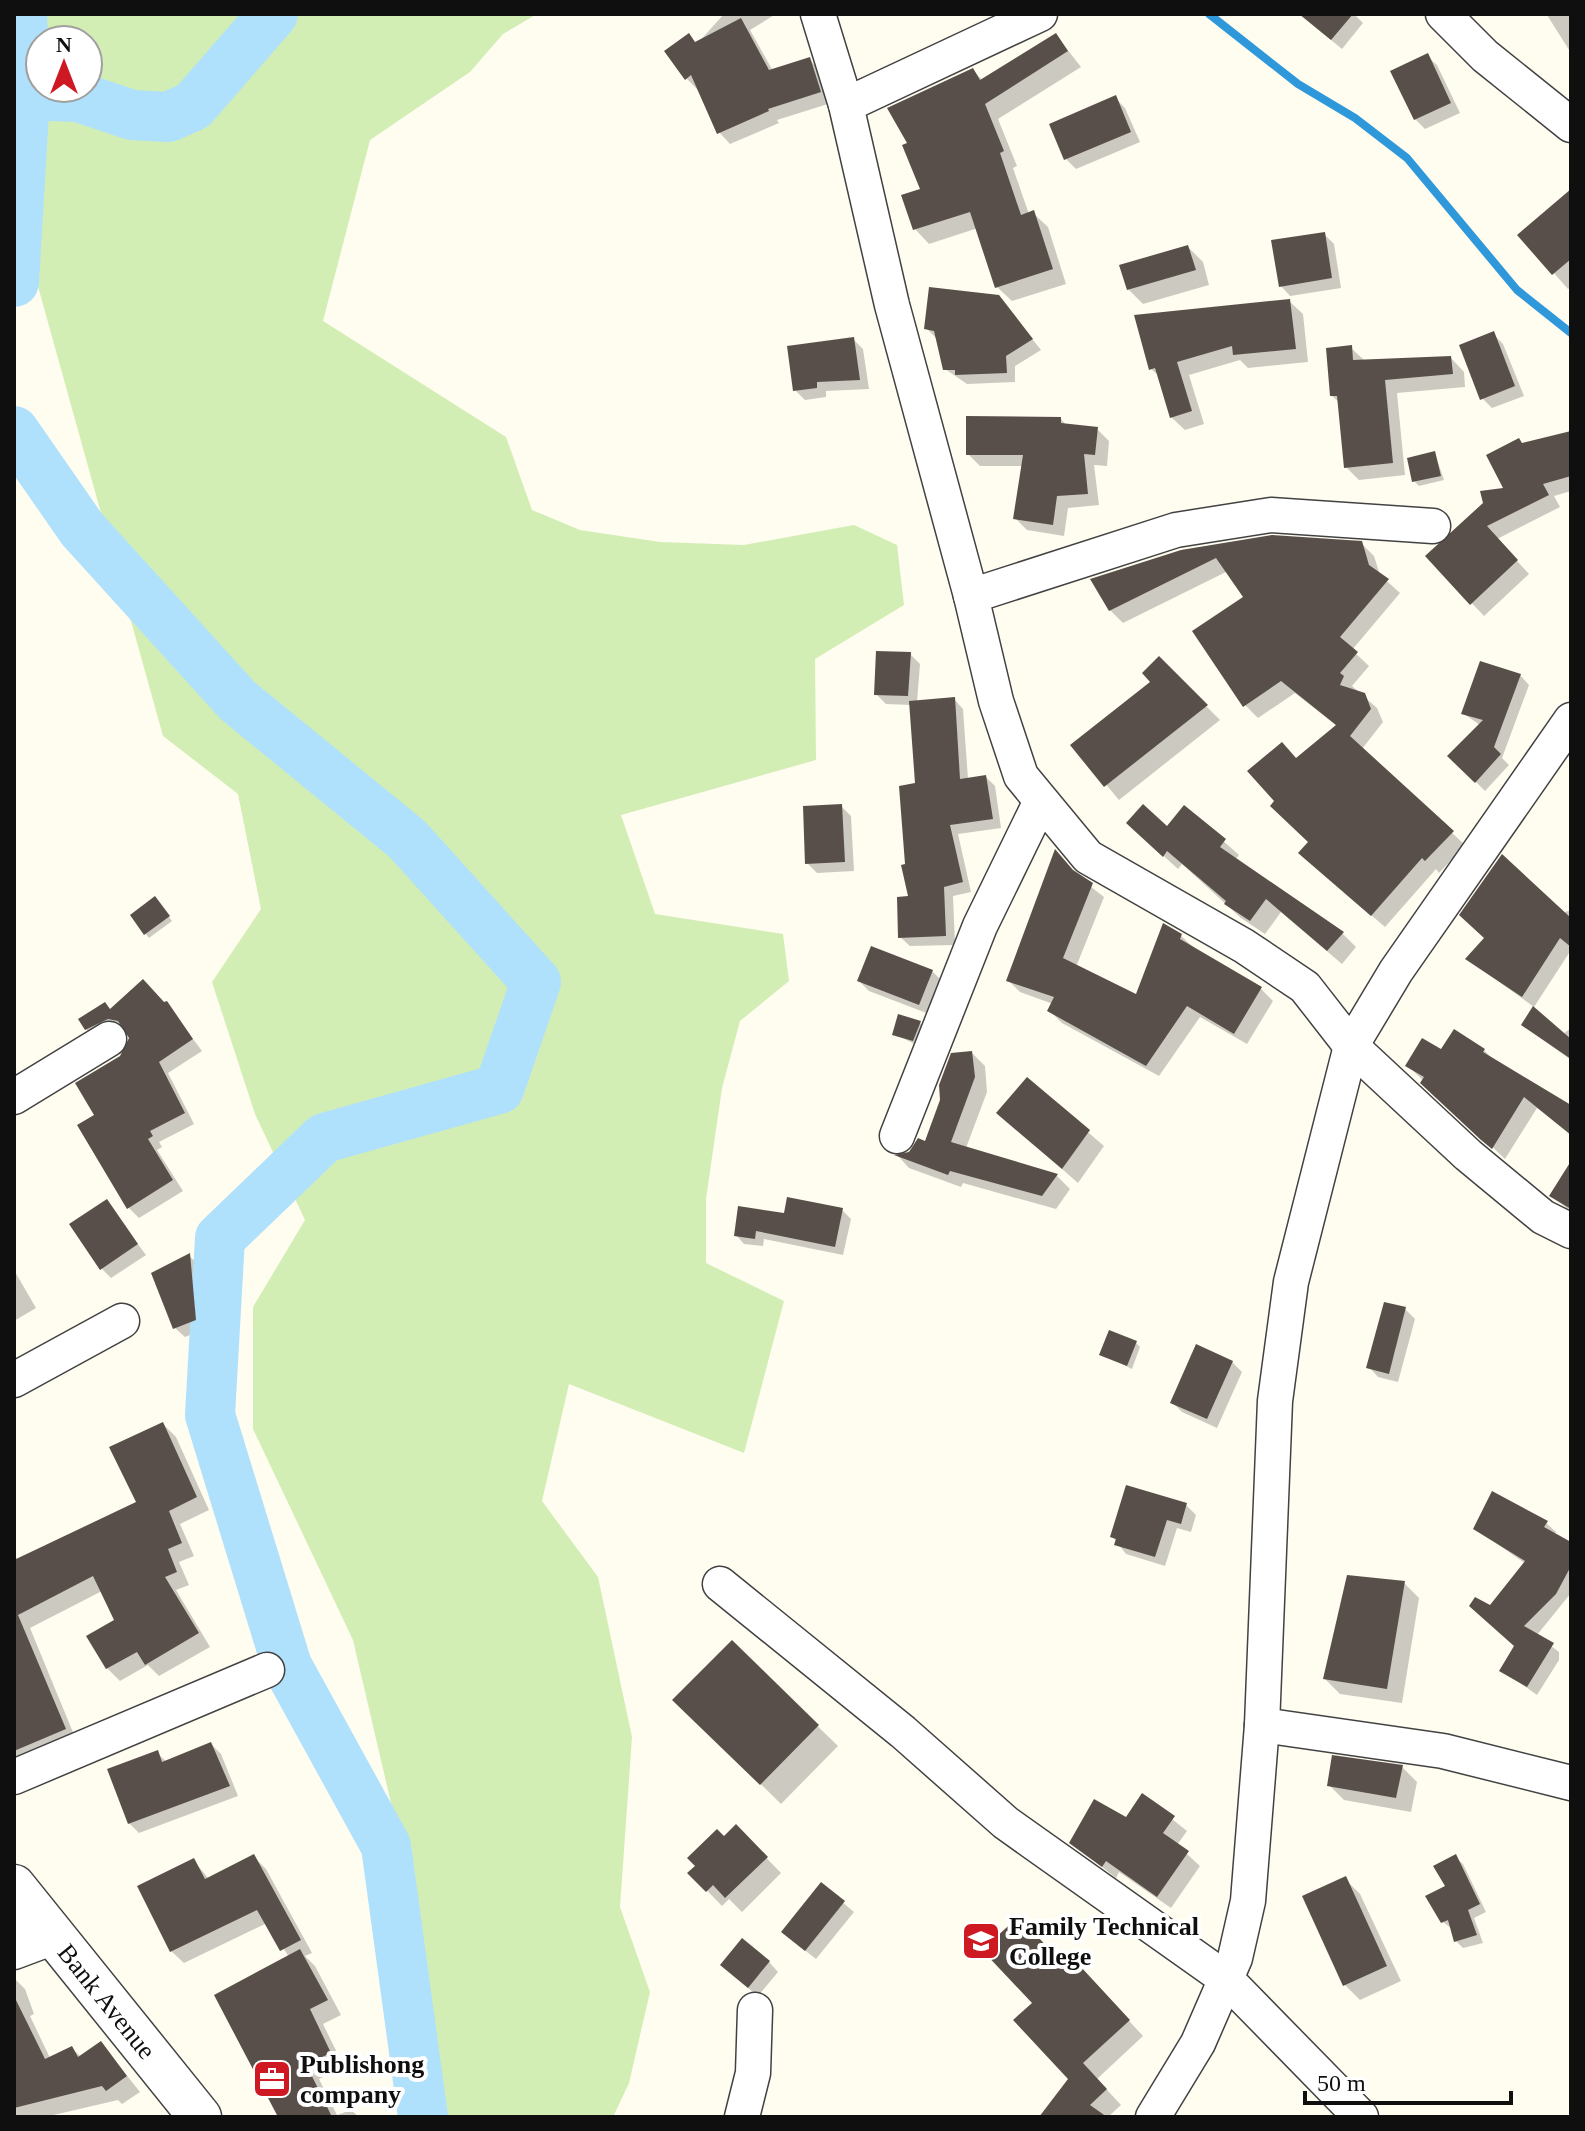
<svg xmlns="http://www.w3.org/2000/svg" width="1585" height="2131" font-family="'Times New Roman',serif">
<rect width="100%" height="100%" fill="#fffcf0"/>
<path fill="#d3eeb5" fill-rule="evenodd" d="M14,14H537L503,34L470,72L370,140L323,321L506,437L532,510L580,530L660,542L744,545L854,525L897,545L904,605L815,659L816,760L621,815L655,914L783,934L789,981L740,1021L722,1088L706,1199V1263L784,1301L744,1453L569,1384L542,1501L598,1577L632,1737L620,1907L650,1992L629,2083L613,2117H440L418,1919L353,1640L253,1429V1307L305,1220L255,1114L212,982L261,909L238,794L163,736L14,200ZM40,40H88V88H40Z"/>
<g fill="#0003">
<path d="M724,14H776L750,30L773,71L810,60L821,71L831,103L777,120L779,123L730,144L719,132L697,89L686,78L697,44Z"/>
<path d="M1306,14H1354L1363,23L1342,49L1314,26Z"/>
<path d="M1571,14V53L1547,15Z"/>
<path d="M1056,35L1081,67L998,119L1017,166L1013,168L1029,214L1033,213L1048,227L1066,284L1012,301L997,287L978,228L929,244L915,229L922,190L973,70L983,81Z"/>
<path d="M1427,56L1437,65L1460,113L1425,129L1415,119Z"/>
<path d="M1115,98L1125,108L1140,142L1076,169L1066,159Z"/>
<path d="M1571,192V287L1568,289L1520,235Z"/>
<path d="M1324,234L1334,244L1341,288L1290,296L1281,286Z"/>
<path d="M1188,247L1203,262L1209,285L1143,304L1128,289Z"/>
<path d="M998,296L1041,350L1015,366V382L967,384L945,369L936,338L926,328Z"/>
<path d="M1289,301L1303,314L1308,362L1248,368L1240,360L1189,375L1204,424L1185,430L1171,417L1159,376L1151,369Z"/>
<path d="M1493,334L1503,344L1524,396L1492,408L1482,398Z"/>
<path d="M853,339L863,349L869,389L826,391V397L805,400L795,390Z"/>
<path d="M1351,348L1365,361L1451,358L1464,372L1465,387L1397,393L1405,475L1359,480L1346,467L1340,403L1332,396Z"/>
<path d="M1061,419L1067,426L1097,429L1109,441L1107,466L1094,465L1099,505L1068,508L1064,536L1027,530L1015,518L1023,466H980L968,454Z"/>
<path d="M1571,433V491L1554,496L1560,507L1497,539L1529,574L1484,616L1428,557L1506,489L1524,445Z"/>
<path d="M1435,454L1444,480L1419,486L1414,481Z"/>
<path d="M1361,543L1374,556L1380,575L1400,593L1352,650L1369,666L1352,686L1377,708L1383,722L1362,749L1465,845L1439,873L1436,869L1385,927L1314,866L1297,760L1337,726L1295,693L1258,718L1245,705L1246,597L1228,571L1123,623L1110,610L1181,551Z"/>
<path d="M910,654L920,664L917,702L954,699L963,709L968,779L986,777L995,786L1001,828L958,834L971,892L953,896L955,945L910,946L900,937L910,898L907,865L917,785L911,705L886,704L876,694Z"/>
<path d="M1159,659L1220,720L1119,800L1073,745L1153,682Z"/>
<path d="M1520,675L1529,685L1502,758L1509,765L1485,791L1450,756L1480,725L1464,714Z"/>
<path d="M841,806L851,816L854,871L817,873L807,863Z"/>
<path d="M1185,807L1239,855L1235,860L1342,933L1356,947L1342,964L1281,912L1265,934L1241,918L1182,864L1178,869L1143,837L1167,828Z"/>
<path d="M1076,875L1104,897L1076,967L1137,997L1180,935L1193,947L1261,989L1273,1001L1247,1044L1200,1017L1159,1076L1062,1023L1050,1011L1053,1004L1020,992L1008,980Z"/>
<path d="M159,903L172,921L149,938L145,933Z"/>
<path d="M1571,910V950L1534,1007L1468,959L1486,938Z"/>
<path d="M932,971L942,981L929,1014L869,991L859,981Z"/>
<path d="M166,1003L202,1051L168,1073L194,1124L159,1142L162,1147L157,1150L183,1191L139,1218L129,1208L97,1115L131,1038L126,1030L119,1029L97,1040L86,1029L111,1011Z"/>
<path d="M920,1023L924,1027L917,1045L894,1034Z"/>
<path d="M1523,1025L1563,1034L1571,1028V1060Z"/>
<path d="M1484,1050L1494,1061L1571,1108V1135L1537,1108L1505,1159L1408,1066L1442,1052Z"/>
<path d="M972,1053L985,1066L987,1092L966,1148L1057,1176L1070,1189L1056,1209L963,1183L961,1187L909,1168L898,1156L926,1144Z"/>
<path d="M1027,1080L1104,1146L1078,1183L998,1113Z"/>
<path d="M1571,1165V1212L1551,1195Z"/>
<path d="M106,1201L146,1255L111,1278L101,1268Z"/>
<path d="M842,1210L851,1219L843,1255L764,1239L763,1246L744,1244L736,1235L785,1215Z"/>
<path d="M189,1256L199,1265L205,1329L185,1337L175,1328Z"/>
<path d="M14,1270L36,1308L14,1321Z"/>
<path d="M1405,1309L1415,1319L1398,1382L1378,1377L1369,1367Z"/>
<path d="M1136,1343L1140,1347L1132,1369L1102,1354Z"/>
<path d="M1232,1362L1242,1372L1217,1428L1182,1412L1172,1402Z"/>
<path d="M163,1424L176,1437L209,1510L180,1524L194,1556L179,1562L189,1585L176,1590L210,1647L159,1676L148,1665L120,1681L107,1668L117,1621L102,1591L30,1628L77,1742L14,1768V1553L18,1561L139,1503Z"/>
<path d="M1186,1505L1196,1515L1191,1532L1177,1528L1165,1566L1126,1554L1112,1536Z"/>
<path d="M1546,1523L1556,1532L1554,1535L1571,1544V1593L1537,1635L1559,1652V1660L1537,1695L1502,1670L1516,1646L1490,1608L1526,1564L1476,1529Z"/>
<path d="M1404,1583L1419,1598L1402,1703L1340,1694L1325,1679Z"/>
<path d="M732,1643L838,1746L781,1804L675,1700Z"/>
<path d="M211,1744L221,1754L238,1796L139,1833L129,1823L157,1753L167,1762Z"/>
<path d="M1402,1767L1417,1782L1411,1812L1344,1800L1329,1785Z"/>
<path d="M1143,1796L1187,1831L1177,1845L1200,1866L1171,1908L1119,1872L1116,1878L1072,1843L1126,1819Z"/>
<path d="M736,1827L781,1873L742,1912L729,1899L722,1906L690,1873Z"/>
<path d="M254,1857L266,1869L312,1953L305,1956L315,1966L341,2015L323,2024L344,2067L319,2079L337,2115L351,2110L359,2117H281L289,1957L267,1923L184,1963L171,1951L194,1861L209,1879Z"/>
<path d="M1455,1857L1463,1864L1486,1912L1474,1918L1483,1943L1463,1948L1456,1941L1452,1929L1443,1922Z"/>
<path d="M1345,1879L1360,1894L1401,1981L1360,2000L1345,1985Z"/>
<path d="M822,1885L854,1912L816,1959L793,1941Z"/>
<path d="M769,1962L778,1972L758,1996L732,1975Z"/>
<path d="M1061,1963L1083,1971L1143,2036L1097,2079L1121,2105L1108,2117H1042L1071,2079L1035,2004Z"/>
<path d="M14,1978L25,1989L34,2014L30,2016L50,2058L72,2048L81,2057L101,2043L140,2092L122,2104L118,2100L45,2117H14Z"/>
</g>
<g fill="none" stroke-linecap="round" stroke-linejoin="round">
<path stroke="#2f98db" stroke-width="8" d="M1209,14L1298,84L1355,118L1407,158L1517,290L1571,333"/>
<g stroke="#afe0fc" stroke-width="50">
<path d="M25,95L78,97L132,115L168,117L193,106L273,14"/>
<path d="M14,282L25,95L22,14"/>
<path d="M14,431L82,529L238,701L407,839L536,982L499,1089L324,1138L220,1238L210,1415L287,1666L386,1846L423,2117"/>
</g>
</g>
<g fill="#594f4a">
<path d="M1299,14H1353L1331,40Z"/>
<path d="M741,18L769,70L810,57L821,92L768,109L769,111L717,134L691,75L685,80L664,51L689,33L695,42Z"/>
<path d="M1056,33L1068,51L985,104L1004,151L1000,153L1021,215L1034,210L1053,269L995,288L970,212L913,230L901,195L920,189L902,145L907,143L887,108L973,68L980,80Z"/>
<path d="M1428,53L1451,103L1414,120L1390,71Z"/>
<path d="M1116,95L1131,132L1064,160L1049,124Z"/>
<path d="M1571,189V259L1552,275L1517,235Z"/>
<path d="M1325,232L1332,278L1279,287L1271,240Z"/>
<path d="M1188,245L1196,270L1127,290L1119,265Z"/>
<path d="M929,287L999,295L1033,339L1006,356L1007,373L955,375V370H943L934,331L924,329Z"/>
<path d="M1290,299L1296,349L1233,355L1232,346L1177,362L1192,411L1170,418L1155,368L1149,370L1134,315Z"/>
<path d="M1494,331L1515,386L1480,400L1459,345Z"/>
<path d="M854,337L860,380L817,382V388L793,391L787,346Z"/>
<path d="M1352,345L1353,360L1451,356L1453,374L1385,380L1393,463L1344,468L1337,396H1330L1326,348Z"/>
<path d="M966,416L1061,417V423L1098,427L1095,455L1084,454L1088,494L1057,496L1053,525L1013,519L1023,455H966Z"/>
<path d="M1571,431V476L1543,484L1549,495L1487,526L1518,560L1470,605L1425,556L1483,503L1480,491L1503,488L1486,455L1519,438L1522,443Z"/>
<path d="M1435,451L1441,476L1412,482L1407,458Z"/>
<path d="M1272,535L1362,541L1369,565L1389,579L1340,637L1358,652L1340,673L1344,676L1340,685L1365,693L1371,709L1350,736L1454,831L1425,861L1422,858L1371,916L1298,853L1308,842L1270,806L1274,801L1247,771L1282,742L1296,758L1336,725L1281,681L1243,707L1192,631L1243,597L1216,558L1109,611L1090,579L1181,550Z"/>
<path d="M876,651L911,652L908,696L874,695Z"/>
<path d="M1159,656L1208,705L1104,787L1070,745L1150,682L1142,673Z"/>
<path d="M1480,661L1521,674L1494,747L1501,754L1475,783L1447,756L1483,720L1461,714Z"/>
<path d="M955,697L960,779L986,775L993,819L950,825L963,882L944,887L946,936L898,938L897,897L908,896L901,865L905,864L899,786L915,783L909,701Z"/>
<path d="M842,804L845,862L805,864L803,806Z"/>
<path d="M1143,804L1167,826L1184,805L1226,839L1220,847L1344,932L1327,951L1266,899L1250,921L1224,904L1226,901L1167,851L1163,857L1126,823Z"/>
<path d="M1055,849L1073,870L1093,883L1063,958L1136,994L1163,923L1182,934L1180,939L1262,987L1234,1034L1187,1006L1146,1066L1047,1011L1054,997L1006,981Z"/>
<path d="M1502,854L1571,918V947L1560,938L1522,997L1465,959L1484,938L1459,915Z"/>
<path d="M155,896L170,916L144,935L130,915Z"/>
<path d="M871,946L933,970L919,1005L857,981Z"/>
<path d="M143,979L164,1002L167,1001L193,1039L159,1062L185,1113L150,1131L153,1136L148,1139L173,1180L127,1209L77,1125L94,1115L75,1083L120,1056L129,1038L118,1021L108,1019L85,1030L78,1019L105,1002L110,1009Z"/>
<path d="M1533,1006L1571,1039V1059L1521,1025Z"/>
<path d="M898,1014L921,1021L913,1041L892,1035Z"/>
<path d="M1454,1029L1485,1049L1483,1052L1571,1105V1135L1524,1097L1492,1149L1481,1140L1420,1083L1424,1077L1405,1066L1422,1038L1441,1049Z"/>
<path d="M972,1051L975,1077L951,1142L1058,1174L1042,1196L950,1171L948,1175L894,1155L909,1152L918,1138L925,1141L940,1100L939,1085L951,1053Z"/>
<path d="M1027,1077L1090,1130L1062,1169L996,1113Z"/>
<path d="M1571,1161V1209L1549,1196Z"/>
<path d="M787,1197L843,1208L835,1247L756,1231L755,1239L734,1236L738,1206L784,1213Z"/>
<path d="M107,1199L138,1244L100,1270L69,1224Z"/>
<path d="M190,1253L196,1320L173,1329L151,1273Z"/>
<path d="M1384,1302L1406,1307L1389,1374L1366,1368Z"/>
<path d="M1109,1330L1137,1341L1127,1366L1099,1355Z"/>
<path d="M1196,1344L1233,1361L1207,1419L1170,1403Z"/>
<path d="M163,1422L197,1497L169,1511L182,1543L168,1549L177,1572L165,1577L199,1633L145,1665L137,1652L106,1669L86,1636L114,1620L93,1576L18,1615L66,1729L14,1751V1560L136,1502L109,1447Z"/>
<path d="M1126,1485L1187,1503L1181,1524L1167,1520L1155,1557L1114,1545L1116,1539L1110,1537Z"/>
<path d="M1492,1491L1548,1521L1544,1527L1571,1542V1566L1556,1594L1524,1626L1554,1643L1527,1687L1499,1671L1514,1646L1469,1606L1475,1597L1490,1605L1525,1561L1473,1529Z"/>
<path d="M1347,1575L1405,1581L1387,1689L1323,1679Z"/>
<path d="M732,1640L819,1725L760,1785L672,1700Z"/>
<path d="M211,1742L230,1786L128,1824L107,1769L158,1750L162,1762Z"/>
<path d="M1332,1755L1403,1765L1396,1798L1327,1786Z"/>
<path d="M1142,1793L1175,1816L1163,1833L1189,1851L1157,1897L1106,1861L1102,1867L1069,1843L1094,1799L1126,1817Z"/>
<path d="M736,1824L768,1857L725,1898L713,1885L706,1892L687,1873L695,1866L687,1858L717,1829L724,1836Z"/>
<path d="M254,1854L301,1940L280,1951L257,1910L170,1952L137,1886L194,1858L205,1879Z"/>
<path d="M1456,1854L1480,1904L1468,1910L1477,1935L1454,1942L1448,1920L1441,1923L1425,1896L1445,1886L1433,1866Z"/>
<path d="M1346,1876L1387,1966L1343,1986L1302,1896Z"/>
<path d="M821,1882L845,1901L805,1951L781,1932Z"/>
<path d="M1019,1916L1060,1961L1068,1953L1130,2020L1083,2063L1107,2089L1090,2105L1107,2117H1039L1068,2079L1013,2020L1032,2003L982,1950Z"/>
<path d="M742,1938L770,1961L748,1988L720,1965Z"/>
<path d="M300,1949L328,2000L310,2009L331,2053L306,2064L332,2117H278L214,1995Z"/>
<path d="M14,1996L45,2059L72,2046L78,2057L101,2041L127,2076L106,2091L102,2086L14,2108Z"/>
</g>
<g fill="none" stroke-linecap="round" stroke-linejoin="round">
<defs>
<g id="minor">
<path d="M818,14L846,105L892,305L971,596L996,701L1021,776L1088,857L1244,946L1305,987L1351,1046L1468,1155L1543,1217L1571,1231"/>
<path d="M1443,14L1485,56L1571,125"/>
<path d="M846,105L1040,14"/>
<path d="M971,596L1176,530L1271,515L1433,526"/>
<path d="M14,1097L109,1039"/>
<path d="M897,1136L980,926L1040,803"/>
<path d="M14,1380L122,1321"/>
<path d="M720,1584L903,1732L1006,1823L1226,1979L1361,2117"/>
<path d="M1262,1725L1443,1751L1571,1783"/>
<path d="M14,1777L267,1670"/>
<path d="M14,1952L38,1943L23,1905"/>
<path d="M742,2117L753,2073L755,2010"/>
<path d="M1153,2117L1198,2043L1235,1958L1248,1901L1262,1725L1275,1401L1291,1282L1351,1046L1396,971L1571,720"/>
</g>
<g id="tertiary">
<path id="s1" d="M14,1886L200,2117"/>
</g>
</defs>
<use href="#minor" stroke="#424242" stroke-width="37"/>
<use href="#tertiary" stroke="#424242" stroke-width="45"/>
<use href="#minor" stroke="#fff" stroke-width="34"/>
<use href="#tertiary" stroke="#fff" stroke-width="42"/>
</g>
<defs>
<symbol id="school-square" viewBox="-11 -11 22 22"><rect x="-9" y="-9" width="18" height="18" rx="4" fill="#ce1822" stroke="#fff"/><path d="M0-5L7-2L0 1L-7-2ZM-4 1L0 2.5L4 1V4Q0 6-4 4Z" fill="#fff"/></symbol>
<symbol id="office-square" viewBox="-11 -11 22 22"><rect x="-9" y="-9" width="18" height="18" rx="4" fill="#ce1822" stroke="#fff"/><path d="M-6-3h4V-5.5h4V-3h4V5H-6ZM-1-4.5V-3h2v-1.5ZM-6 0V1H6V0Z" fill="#fff"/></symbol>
</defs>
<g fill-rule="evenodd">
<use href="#school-square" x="959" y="1919" width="44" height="44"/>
<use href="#office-square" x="250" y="2057" width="44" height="44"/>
</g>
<g text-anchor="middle" stroke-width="8" stroke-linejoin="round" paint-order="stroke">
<g font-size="26" font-weight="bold" fill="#0f0f0f" stroke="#fff" text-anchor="start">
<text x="1009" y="1935">Family Technical<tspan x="1009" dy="30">College</tspan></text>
<text x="300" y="2073">Publishong<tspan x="300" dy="30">company</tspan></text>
</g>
<g font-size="26" fill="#0f0f0f" stroke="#fff">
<text dy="9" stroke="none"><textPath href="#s1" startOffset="148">Bank Avenue</textPath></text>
</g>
</g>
<rect width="1585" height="2131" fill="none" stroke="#0f0f0f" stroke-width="32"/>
<g transform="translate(64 64)"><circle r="38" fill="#ffffff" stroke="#9f9f9f" stroke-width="2"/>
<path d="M0-6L14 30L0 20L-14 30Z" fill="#ce1822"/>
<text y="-12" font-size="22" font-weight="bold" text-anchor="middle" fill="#0f0f0f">N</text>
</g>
<path d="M1305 2091v12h206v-12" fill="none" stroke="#0f0f0f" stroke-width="4"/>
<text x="1317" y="2091" font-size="24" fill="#0f0f0f" stroke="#ffffff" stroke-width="6" paint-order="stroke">50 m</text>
</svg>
